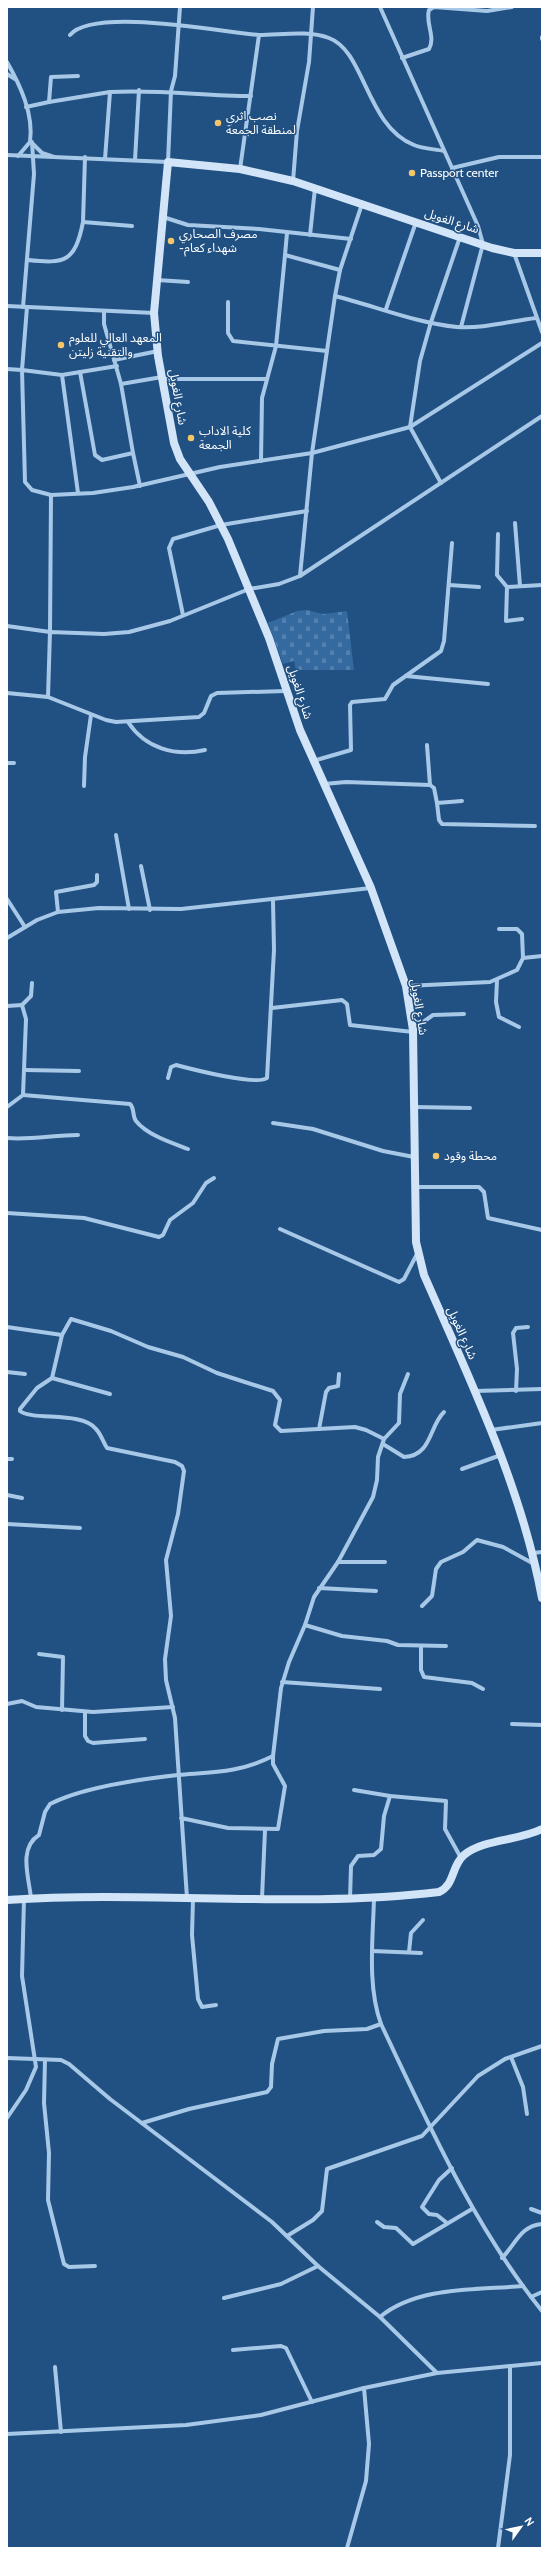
<svg xmlns="http://www.w3.org/2000/svg" width="549" height="2555" font-family="Cabin,'Noto Sans Arabic',sans-serif">
<defs>
<pattern id="cemetery-stones" width="16" height="16" patternUnits="userSpaceOnUse"><rect width="16" height="16" fill="#356aa0"/><path d="M2 7V4a2 2 0 0 1 4 0v3zM10 15v-3a2 2 0 0 1 4 0v3z" fill="#5380ae"/></pattern>
</defs>
<rect width="100%" height="100%" fill="#215082"/>
<path fill="url(#cemetery-stones)" d="M307,610L323,614L347,611L354,670H296L294,661L283,664L268,623L297,611Z"/>
<g fill="none" stroke-linecap="round" stroke-linejoin="round">
<g stroke="#a8c8e8" stroke-width="4">
<path d="M380,7L478,226L483,244L461,327"/>
<path d="M70,35C94,7 222,32 259,35L240,169"/>
<path d="M259,35C281,35 308,30 329,38C365,51 366,126 414,145C423,149 435,149 444,151"/>
<path d="M542,37V39"/>
<path d="M402,58L429,49C436,37 425,23 429,10L434,7L487,11L512,7"/>
<path d="M7,62C20,85 34,114 30,142L18,156"/>
<path d="M7,74L15,79"/>
<path d="M78,76L51,77L49,102L110,92L105,159"/>
<path d="M110,92C158,89 204,96 251,96"/>
<path d="M26,107L49,102"/>
<path d="M33,144L42,153L54,157"/>
<path d="M7,155L168,162L171,91L175,76L180,7"/>
<path d="M85,157L83,222L132,226"/>
<path d="M135,160L139,90"/>
<path d="M452,168L499,157H542"/>
<path d="M293,181L297,131L309,62L313,7"/>
<path d="M163,217L188,225L259,229L351,239"/>
<path d="M287,233L285,255L340,270"/>
<path d="M310,235L315,188"/>
<path d="M514,253L542,332"/>
<path d="M28,260C65,264 75,262 83,222"/>
<path d="M157,280L188,282"/>
<path d="M335,296C375,306 416,323 457,327C483,329 510,321 536,318"/>
<path d="M228,302V333L233,341L327,351"/>
<path d="M7,306L154,313"/>
<path d="M23,307L34,174L32,142"/>
<path d="M386,309L416,222"/>
<path d="M104,312V324L121,384"/>
<path d="M114,360L158,351"/>
<path d="M117,366L62,375L22,370L25,482L32,490L51,495L93,493L133,487L220,467L312,453L410,427L542,343"/>
<path d="M7,369L22,370L27,307"/>
<path d="M80,372L95,455L102,460L133,453L121,384L162,377"/>
<path d="M62,375L78,493"/>
<path d="M163,379H266"/>
<path d="M133,453L140,486"/>
<path d="M261,461L262,398L276,346L285,255"/>
<path d="M441,483L410,427L420,361L431,322L460,237"/>
<path d="M515,523L520,586"/>
<path d="M498,534L497,575L507,587"/>
<path d="M300,576L312,453L335,296L340,270L362,204"/>
<path d="M449,585L479,587"/>
<path d="M183,615L169,548L173,539L221,525L307,511"/>
<path d="M522,619L506,621L507,587L542,585"/>
<path d="M7,626L50,632L51,495"/>
<path d="M406,676L488,684"/>
<path d="M7,693L48,697L106,720L116,722L199,717L204,713L211,696L217,693L286,691"/>
<path d="M48,697L50,632L104,634L129,632L170,621L249,589L279,584L300,576L542,416"/>
<path d="M128,722C145,748 175,757 205,750"/>
<path d="M427,745L430,785"/>
<path d="M313,761L351,750L350,705L352,702L385,699L393,685L441,651L444,641L452,543"/>
<path d="M7,763H14"/>
<path d="M324,784L346,782L430,785L434,788L437,803L462,801"/>
<path d="M84,786L85,757L91,715"/>
<path d="M437,803L439,820L442,824L535,826"/>
<path d="M116,835L129,909"/>
<path d="M141,866L150,910"/>
<path d="M7,899L25,927"/>
<path d="M58,912L56,892L94,885L97,882V875"/>
<path d="M7,938L37,920L58,912L99,908L181,909L371,888"/>
<path d="M523,958L542,956"/>
<path d="M497,980L496,1002L499,1017L519,1027"/>
<path d="M406,986L490,982L517,970L523,958L522,934L517,929H499"/>
<path d="M22,1005L31,996L32,983"/>
<path d="M7,1006L22,1005L26,1019L23,1095L7,1107"/>
<path d="M272,1008L342,1000L347,1004L350,1025L413,1032"/>
<path d="M413,1029L433,1015L464,1014"/>
<path d="M25,1070L79,1071"/>
<path d="M168,1078L171,1067L176,1065C191,1069 257,1086 267,1078L274,950L273,901"/>
<path d="M23,1095L130,1104C135,1109 132,1116 136,1121C147,1135 172,1143 188,1149"/>
<path d="M414,1107L470,1108"/>
<path d="M273,1123L313,1129L383,1151L414,1157"/>
<path d="M7,1138C31,1140 54,1135 78,1135"/>
<path d="M414,1187H479L484,1192L488,1218L542,1230"/>
<path d="M7,1213L84,1218L159,1237L163,1235L170,1220L193,1203L206,1183L214,1178"/>
<path d="M280,1229L399,1282L404,1279L417,1254"/>
<path d="M7,1327L62,1335"/>
<path d="M7,1372L25,1374"/>
<path d="M52,1378L110,1394"/>
<path d="M475,1391L542,1389"/>
<path d="M516,1391L517,1369L513,1333L516,1328L528,1327"/>
<path d="M319,1429L326,1392L329,1388L338,1386L339,1374"/>
<path d="M491,1430L542,1423"/>
<path d="M384,1439L399,1423L400,1394L408,1374"/>
<path d="M383,1444L404,1457C432,1456 429,1426 444,1412"/>
<path d="M7,1459H12"/>
<path d="M462,1469L501,1455"/>
<path d="M7,1495L22,1498"/>
<path d="M7,1524L80,1528"/>
<path d="M533,1553L542,1552"/>
<path d="M338,1562H385"/>
<path d="M319,1588L376,1591"/>
<path d="M422,1606L432,1596L436,1569L441,1562L463,1552L477,1540L503,1547L534,1564"/>
<path d="M305,1625L342,1636L387,1641L398,1645L446,1646"/>
<path d="M421,1647V1670L424,1677L472,1683L483,1689"/>
<path d="M39,1654L63,1657L62,1710"/>
<path d="M282,1682L380,1689"/>
<path d="M7,1704L22,1701L36,1707L93,1712L173,1707"/>
<path d="M85,1712V1736L88,1741L93,1743L145,1739"/>
<path d="M512,1724L542,1725"/>
<path d="M354,1790L390,1796L446,1801L445,1829L461,1858"/>
<path d="M181,1818L228,1828L278,1829L285,1786L273,1764V1756L281,1688L289,1662L305,1625L314,1597L338,1562L373,1497L377,1480L378,1457L384,1439L366,1430L355,1427L281,1431L275,1425L280,1400L273,1391L217,1373L183,1357L148,1347L111,1331L71,1319L62,1335L52,1378L37,1388L20,1409V1411C33,1421 82,1411 96,1429C101,1434 103,1442 107,1448L175,1462L182,1466L184,1471L178,1514L166,1560L171,1616L165,1659L166,1680L175,1718L187,1898"/>
<path d="M31,1898C29,1878 18,1848 39,1835L45,1812L50,1804C81,1788 142,1779 178,1775C214,1772 239,1773 273,1756"/>
<path d="M262,1898L265,1830"/>
<path d="M374,1898C373,1939 367,1985 381,2024C428,2123 473,2225 542,2311"/>
<path d="M193,1899L192,1935L198,1999L202,2007L216,2005"/>
<path d="M350,1899L351,1866L358,1856L374,1855L381,1849L384,1816L390,1796"/>
<path d="M372,1951L421,1953"/>
<path d="M409,1952L411,1933L423,1920"/>
<path d="M511,2057L523,2087L527,2114"/>
<path d="M7,2058L61,2060L69,2064L110,2099L272,2222L318,2266L380,2317L437,2373"/>
<path d="M45,2060L44,2103L49,2153L48,2200L64,2264L69,2267L95,2266"/>
<path d="M7,2118L26,2090L36,2067L22,1976L24,1899"/>
<path d="M142,2123L189,2109L267,2092L271,2087L272,2064L278,2039L324,2031L367,2029L381,2024"/>
<path d="M531,2209L542,2213"/>
<path d="M377,2222L384,2227L396,2228L413,2244L472,2209"/>
<path d="M447,2223L437,2215L429,2214L422,2207L439,2180L452,2168"/>
<path d="M287,2236L313,2220L322,2211L327,2169L422,2136L478,2076L505,2059L542,2046"/>
<path d="M502,2258C516,2244 520,2226 542,2224"/>
<path d="M531,2297L542,2292"/>
<path d="M224,2298L281,2284L318,2266"/>
<path d="M380,2317C417,2286 478,2290 523,2286"/>
<path d="M233,2350L281,2346L286,2348L312,2402"/>
<path d="M55,2367L61,2432"/>
<path d="M7,2434L186,2425L261,2415L364,2388L437,2373L542,2363"/>
<path d="M347,2548L366,2481L369,2444L364,2388"/>
<path d="M498,2548L510,2455V2366"/>
</g>
<g stroke="#d2e4f7" stroke-width="8">
<path d="M542,253H514L492,248L293,181L240,169L168,162L154,313L158,356L174,443L180,459L209,502L228,539L269,638L300,730L371,888L406,986L413,1030L416,1242L424,1275C470,1380 521,1485 542,1598"/>
<path d="M7,1900C151,1890 296,1909 439,1892C455,1885 451,1866 464,1855C483,1839 518,1841 542,1829"/>
</g>
</g>
<g fill="#f5c669" stroke="#215082" stroke-width="1.5">
<circle cx="218" cy="123" r="4"/>
<circle cx="412" cy="173" r="4"/>
<circle cx="171" cy="241" r="4"/>
<circle cx="61" cy="345" r="4"/>
<circle cx="191" cy="438" r="4"/>
<circle cx="436" cy="1156" r="4"/>
</g>
<g text-anchor="middle" stroke-width="3" stroke-linejoin="round" paint-order="stroke">
<g font-size="12" fill="#fff" stroke="#215082" text-anchor="start">
<text x="226" y="120">نصب اثري<tspan x="226" dy="14">لمنطقة الجمعة</tspan></text>
<text x="420" y="177">Passport center</text>
<text x="179" y="238">مصرف الصحاري<tspan x="179" dy="14">-شهداء كعام</tspan></text>
<text x="69" y="342">المعهد العالي للعلوم<tspan x="69" dy="14">والتقنية زليتن</tspan></text>
<text x="199" y="435">كلية اﻻداب<tspan x="199" dy="14">الجمعة</tspan></text>
<text x="444" y="1160">محطة وقود</text>
</g>
<g font-size="12" fill="#fff" stroke="#215082">
<text transform="translate(452 221) rotate(18)" y="4">شارع الغويل</text>
<text transform="translate(178 397) rotate(80)" y="4">شارع الغويل</text>
<text transform="translate(300 692) rotate(72)" y="4">شارع الغويل</text>
<text transform="translate(419 1007) rotate(81)" y="4">شارع الغويل</text>
<text transform="translate(462 1333) rotate(66)" y="4">شارع الغويل</text>
</g>
</g>
<rect width="549" height="2555" fill="none" stroke="#ffffff" stroke-width="16"/>
<g transform="translate(521 2527) rotate(57)" stroke="#215082" stroke-width="3" paint-order="stroke">
<path d="M0-3L7 15L0 10L-7 15Z" fill="#ffffff"/>
<text y="-6" font-size="11" font-weight="bold" text-anchor="middle" fill="#ffffff">N</text>
</g>
</svg>
